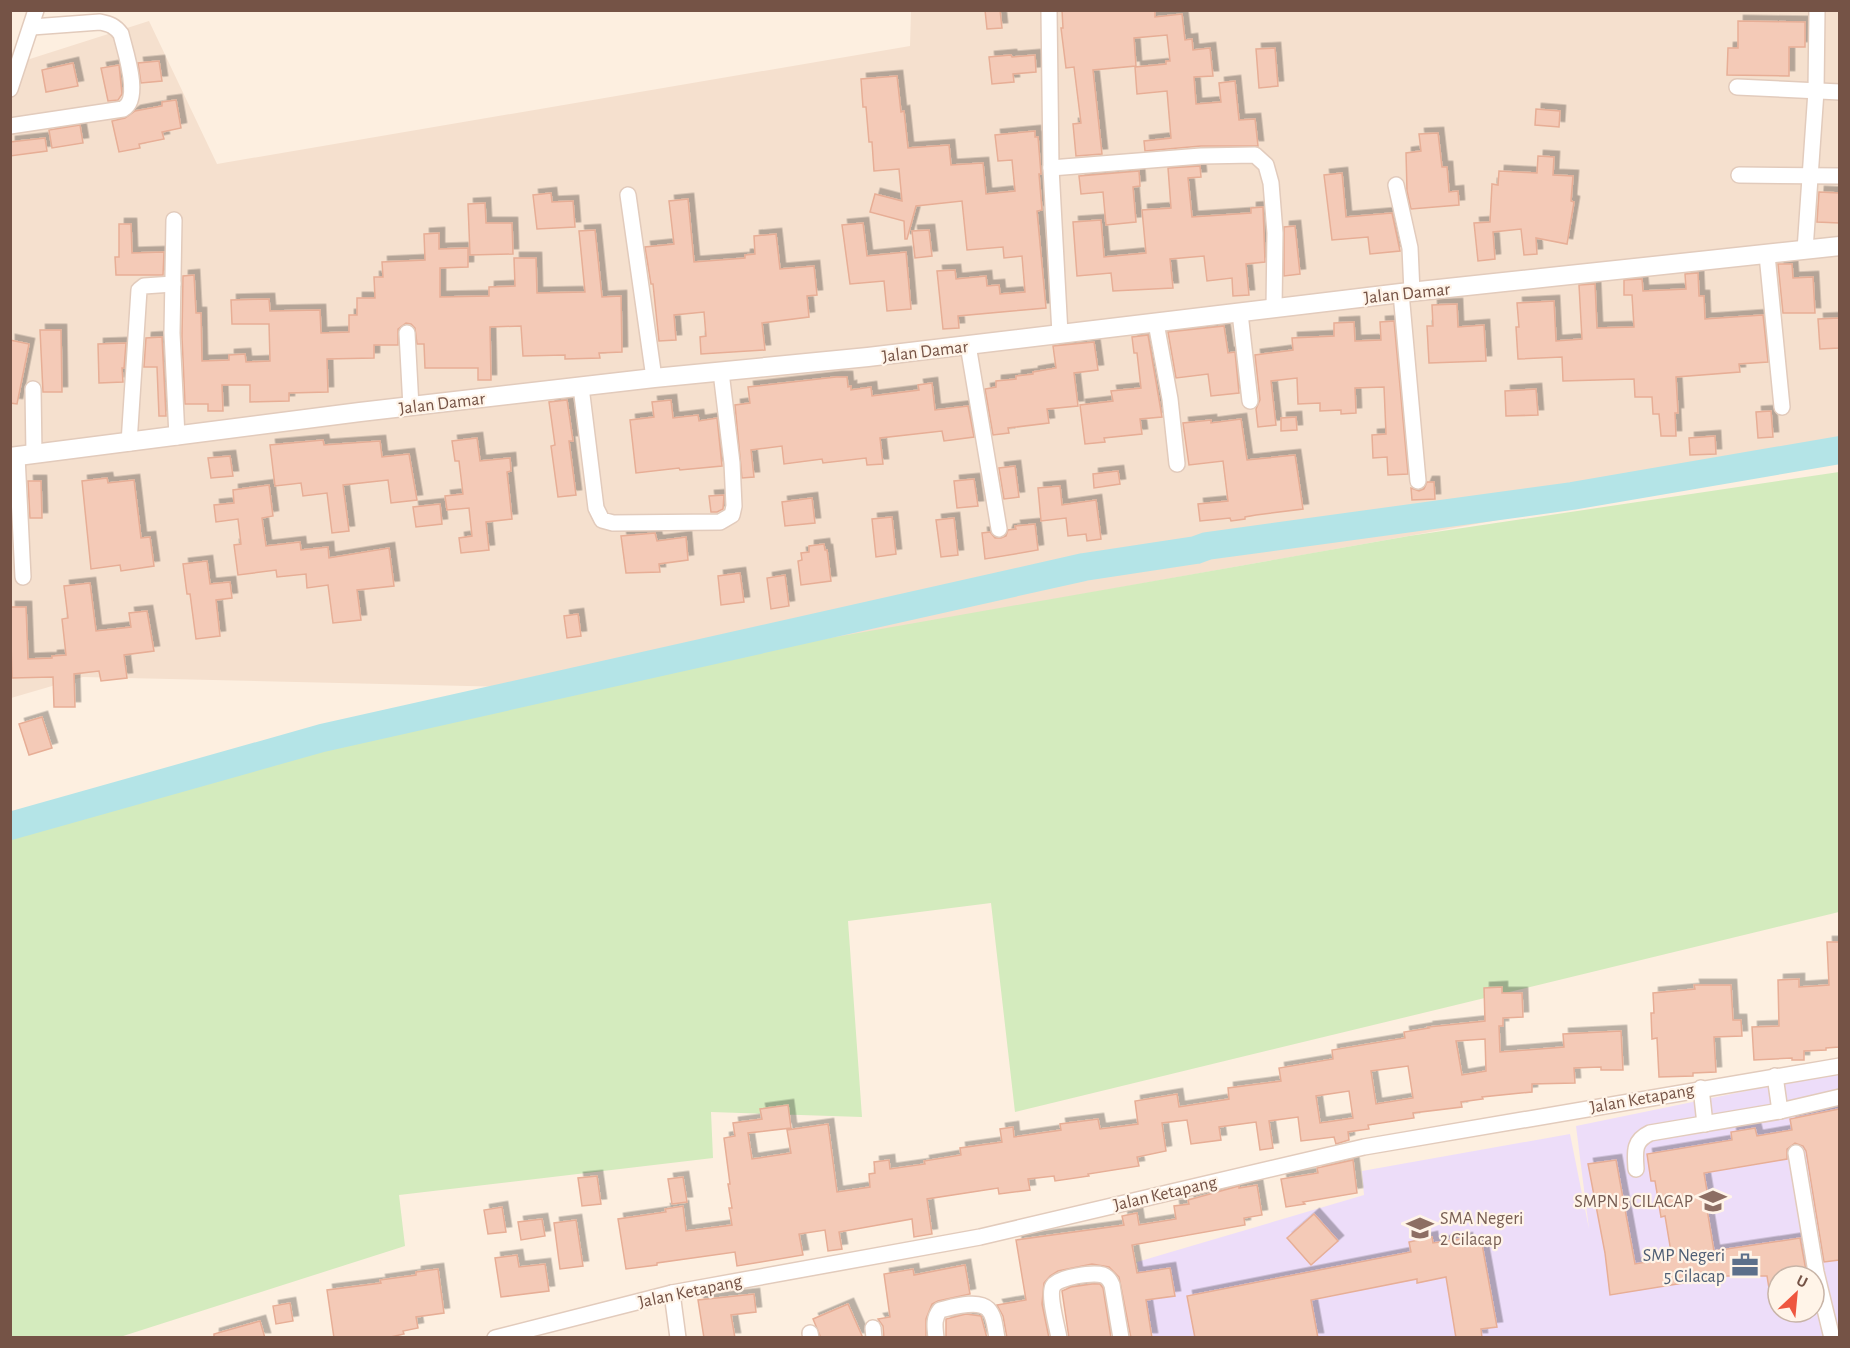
<svg xmlns="http://www.w3.org/2000/svg" width="1850" height="1348" font-family="'Alegreya Sans',sans-serif">
<defs>
<filter id="shadow"><feDropShadow dx="5.5" dy="-5.5" stdDeviation="0" flood-color="#0004"/></filter>
</defs>
<rect width="100%" height="100%" fill="#fdefe0"/>
<path fill="#f5e0ce" d="M911,11H1839V463L1599,502L556,688L83,677L11,698V65L149,21L217,164L910,46Z"/>
<path fill="#edddf9" fill-rule="evenodd" d="M1839,1072V1337H1153L1137,1262L1364,1195L1362,1171L1570,1134L1589,1229L1576,1126ZM1778,1276H1814V1312H1778Z"/>
<path fill="#d4ebbe" d="M1839,472V912L1015,1112L991,903L848,921L862,1117L711,1112L713,1158L399,1195L405,1246L120,1337L11,1338V837L546,688L1409,536Z"/>
<g fill="none" stroke-linecap="round" stroke-linejoin="round">
<path stroke="#b4e4e7" stroke-width="28" d="M10,826L322,738L1084,567L1196,550L1207,546L1572,496L1840,450"/>
</g>
<g fill="#f4cab7" stroke="#e7ae96" stroke-width="1.5" fill-rule="evenodd" filter="url(#shadow)">
<path d="M985,10H1000L1002,28L987,29Z"/>
<path d="M1062,10H1155V17L1182,14L1185,40L1192,39L1193,50L1210,48L1213,76L1194,77L1196,104L1221,102L1219,83L1235,81L1239,120L1255,119L1258,146H1201L1145,151L1144,141L1171,138L1167,91L1137,94L1135,67L1166,64V61H1170L1167,35L1134,38L1136,66L1093,70L1102,154L1076,156L1073,124L1081,123L1074,67L1066,68L1061,28H1063Z"/>
<path d="M1738,21L1805,22V47H1789V76L1727,75L1728,48H1738Z"/>
<path d="M1275,48L1278,86L1259,88L1256,49Z"/>
<path d="M1011,55L1012,57L1035,55L1036,72L1013,74L1014,82L992,84L989,57Z"/>
<path d="M159,61L162,81L141,83L138,63Z"/>
<path d="M73,63L78,86L46,92L42,70Z"/>
<path d="M119,65L122,94L118,100L108,101L101,68Z"/>
<path d="M897,76L901,112L904,111L908,148L949,145L951,165L983,163L986,194L1015,191L1012,160L998,161L995,135L1035,131V137H1038L1041,174H1039L1042,210L1037,211L1046,308L958,316L959,328L943,329L937,271L955,270L956,279L986,276L987,286L999,285L1000,294L1025,292L1022,256L1004,258L1003,247L967,250L962,201L916,206L907,239H905L904,221L870,212L875,194L902,201L899,169L874,171L872,142H869L866,107H863L861,79Z"/>
<path d="M176,100L181,128L162,132L164,139L139,144L140,148L119,152L112,121L125,118L135,111L162,106V102Z"/>
<path d="M1536,109L1560,111L1559,127L1535,125Z"/>
<path d="M80,125L83,143L52,148L49,130Z"/>
<path d="M1438,133L1442,167H1447L1449,192L1458,191L1459,205L1411,209L1407,191L1406,153L1421,151L1419,134Z"/>
<path d="M45,138L47,151L10,156V142Z"/>
<path d="M1538,156L1554,157L1553,175L1573,176L1571,201L1574,202L1567,244L1536,238L1537,254L1524,255L1521,229L1493,232L1495,259L1478,261L1474,223L1490,222L1492,184L1498,185L1499,171L1537,173Z"/>
<path d="M1200,166L1201,177L1188,178L1192,217L1251,213V208L1263,207L1265,262L1246,264L1249,295L1233,296L1232,278L1207,281L1204,256L1170,259L1173,288L1113,291L1111,273L1077,276L1073,222L1101,220L1104,257L1146,253L1142,210L1171,208L1168,168Z"/>
<path d="M1139,171L1140,186L1133,187L1136,222L1106,225L1103,192L1081,194L1079,176Z"/>
<path d="M1342,173L1346,217L1392,213L1400,251L1370,254L1368,237L1332,240L1324,175Z"/>
<path d="M1819,192L1839,193V223L1817,222Z"/>
<path d="M551,193L552,202L573,201L575,227L537,229L533,195Z"/>
<path d="M688,199L694,262L745,258V255L755,254L754,236L776,234L780,269L814,266L817,295L807,296L809,317L762,323L765,350L701,354L700,337L706,336L704,312L674,315L676,340L659,341L653,284H651L645,247L674,244L669,201Z"/>
<path d="M485,203L486,223H512L513,254L470,255L468,204Z"/>
<path d="M863,223L867,256L906,252L911,309L887,311L884,281L850,284L842,225Z"/>
<path d="M119,224H131L132,253L164,252L163,275H116L115,257H119Z"/>
<path d="M1295,226L1300,274L1284,276V227Z"/>
<path d="M595,230L602,297L621,296L622,352L599,353L600,358L565,359V355L523,356L521,326L490,327L491,380H478V368H425L424,344H417L415,328L411,324L406,323L398,329V345H374V358L327,359L328,392L289,393V401L250,402V385H222L223,411H208V404H185L182,337L183,276L194,275L196,313H201L202,361L229,360V355L245,354L246,362L270,361L269,324H232L231,300L269,299L270,311L320,310L321,333L349,332V315H357V298H375L374,277H383L382,262L425,260L424,234L439,233V249L468,248V267L440,268V297L489,296V287L515,286L514,258H536L537,293L585,292L579,231Z"/>
<path d="M929,230L932,256L915,258L912,231Z"/>
<path d="M1778,264H1792L1793,278L1813,277L1815,313H1783Z"/>
<path d="M1698,273L1699,296H1704L1705,319L1763,315L1768,362L1739,364L1740,372L1676,377L1678,413H1675L1676,436H1661L1659,414H1653L1652,397H1635L1634,379L1563,381L1562,357L1518,359L1516,327H1519L1517,303L1554,301L1556,341L1582,339L1579,285L1595,284L1597,328L1634,327L1632,295H1624V280L1642,279L1643,291L1686,289L1685,274Z"/>
<path d="M1457,304L1458,327L1484,325L1486,361L1429,363L1427,326H1433L1432,305Z"/>
<path d="M1839,318V348L1820,349L1818,319Z"/>
<path d="M1394,321L1408,474L1388,475L1387,457L1373,458L1372,435L1386,434L1384,387L1355,388L1356,413L1341,414V410L1320,411V403L1298,404L1297,378L1271,381L1276,425L1258,427L1256,409L1260,400L1255,355L1293,350L1292,338L1334,336V323L1354,322L1355,341L1381,340L1380,322Z"/>
<path d="M1224,326L1228,353L1235,352L1239,393L1211,396L1208,374L1176,378L1168,332Z"/>
<path d="M40,330H61L62,392H43Z"/>
<path d="M1148,335L1162,417L1140,419L1142,434L1104,438L1105,442L1085,444L1080,405L1113,401L1111,391L1141,388L1137,353H1134L1132,337Z"/>
<path d="M162,337L166,416H159L157,367H144L146,338Z"/>
<path d="M10,340L29,344L17,404L10,403Z"/>
<path d="M1094,342L1098,370L1074,373L1078,406L1047,409L1049,423L1008,428L1009,433L993,435L985,389L996,387V381L1016,379V376L1033,374V372L1056,368L1053,346Z"/>
<path d="M126,343L124,368H122L123,382L99,383L98,344Z"/>
<path d="M836,377H847L848,387L851,386V390L871,387L872,396L919,390L918,385L932,383L935,410L968,406L974,437L944,441L942,431L880,438L883,464L867,465L866,458L823,463L822,459L784,464L782,446L751,450L754,477L742,478L735,405L750,403L748,387Z"/>
<path d="M1536,389L1538,415L1506,416L1505,391Z"/>
<path d="M567,400L573,441H569L576,495L558,497L551,446L555,445L549,402Z"/>
<path d="M671,400L673,418L698,415L699,421L717,418L722,466L680,470L679,468L636,473L630,420L654,417L652,402Z"/>
<path d="M1771,411L1773,437L1758,438L1756,412Z"/>
<path d="M1296,417L1297,430L1281,431V418Z"/>
<path d="M1241,419L1247,460L1295,455L1303,509L1256,515L1245,517V519L1231,521L1230,518L1200,521L1198,504L1228,501L1223,461L1189,465L1183,423L1211,420V423Z"/>
<path d="M1715,436L1716,454L1690,455L1689,438Z"/>
<path d="M477,438L480,461L510,458L511,471L507,472L512,519L486,522L489,550L461,553L459,538L472,536L469,508L447,510L445,496L463,494L459,461H455L452,441Z"/>
<path d="M323,440L324,445L380,441L382,457L409,454L417,500L391,503L388,480L343,485L349,531L332,533L327,493L303,496L301,483L275,486L270,445Z"/>
<path d="M230,456L233,476L211,478L208,458Z"/>
<path d="M1015,466L1019,497L1004,499L999,468Z"/>
<path d="M1118,471L1120,484L1094,488L1093,474Z"/>
<path d="M107,478L108,483L134,480L141,538L150,537L154,566L121,571L120,565L91,569L82,481Z"/>
<path d="M974,479L978,506L957,508L954,481Z"/>
<path d="M28,481H41L42,518H30Z"/>
<path d="M1427,482H1434L1435,499L1412,500L1411,488L1419,491L1424,489Z"/>
<path d="M269,485L273,516L262,518L266,546L300,542L301,550L328,547L329,558L389,548L394,586L357,590L361,620L333,623L328,585L307,588L306,574L277,577L276,570L238,575L234,545L241,544L238,519L216,522L214,505L234,503L233,490Z"/>
<path d="M1060,486L1062,505L1096,500L1101,539L1087,541L1086,534L1068,536L1066,518L1041,521L1038,488Z"/>
<path d="M724,495L723,509L717,512H711L709,496Z"/>
<path d="M812,498L815,523L785,526L782,502Z"/>
<path d="M440,504L442,524L416,527L413,507Z"/>
<path d="M892,517L896,554L876,557L872,519Z"/>
<path d="M954,518L958,555L941,557L936,520Z"/>
<path d="M1035,524L1038,550L985,559L982,533L990,532L995,538H1001L1006,536L1008,530L1016,529L1015,526Z"/>
<path d="M655,533L657,541L686,537L688,560L659,564L660,572L626,573L621,536Z"/>
<path d="M824,544L825,550H827L831,581L801,585L798,561L802,560L801,553L809,552V546Z"/>
<path d="M207,561L210,584L230,582L232,598L216,600L220,636L196,639L190,594H187L183,564Z"/>
<path d="M740,573L744,602L721,605L718,576Z"/>
<path d="M785,575L789,606L771,609L767,578Z"/>
<path d="M90,583L96,631L131,627L129,613L147,611L154,651L124,655L127,678L101,681L99,671L74,674L75,707H54L53,677L12,678L10,607H26L28,659L52,658V656L66,655L62,619L68,618L64,586Z"/>
<path d="M578,614L581,636L567,638L564,616Z"/>
<path d="M42,717L52,748L29,755L19,724Z"/>
<path d="M1827,942H1839V1047L1826,1048V1050L1804,1051V1060H1792V1058L1754,1060L1752,1027L1779,1026L1778,980L1799,979V987L1829,985Z"/>
<path d="M1694,985H1731L1733,1020H1741L1742,1036L1714,1037L1716,1072L1693,1073V1076L1659,1077L1657,1038L1652,1039L1651,1013H1654L1653,993L1695,989Z"/>
<path d="M1502,987V993H1522L1523,1017L1503,1018V1026H1499L1500,1052L1564,1047L1563,1034L1621,1031L1623,1070H1601V1067L1574,1068L1575,1083L1532,1084V1092L1482,1097L1483,1099L1461,1102L1462,1107L1413,1113L1414,1118L1368,1125L1369,1129L1348,1132L1349,1140L1336,1144L1334,1137L1301,1141L1298,1117L1269,1121L1273,1148L1260,1150L1256,1122L1219,1127L1221,1140L1191,1144L1187,1120L1162,1123L1166,1151L1137,1157L1139,1166L1088,1174L1089,1176L1055,1181L1054,1176L1028,1179L1030,1190L999,1194L998,1188L927,1199L932,1234L914,1237L912,1219L839,1232L842,1249L828,1251L825,1230L799,1234L803,1255L737,1266L735,1252L657,1263V1265L626,1269L618,1219L666,1212L665,1209L683,1206L686,1231L732,1225L729,1208H732L728,1184H730L724,1138L735,1136L733,1123L762,1119L760,1109L788,1105L791,1128L748,1133L752,1159L791,1153L787,1130L828,1124L837,1192L870,1187L869,1174L875,1173L874,1162L889,1160L890,1169L925,1164L924,1161L961,1155L960,1148L1002,1142L1000,1129L1013,1127L1014,1137L1061,1130L1060,1124L1098,1119L1100,1129L1138,1124L1135,1101L1177,1094L1179,1107L1229,1099L1228,1088L1281,1081L1279,1068L1333,1059L1332,1050L1405,1038L1404,1032L1429,1028L1428,1027L1485,1021L1484,988ZM1485,1039L1486,1071L1462,1075L1456,1041ZM1408,1066L1413,1098L1376,1104L1371,1071ZM1349,1091L1353,1118L1320,1123L1316,1096Z"/>
<path d="M1839,1109V1260L1824,1262L1806,1151L1803,1146L1795,1143L1787,1149V1159L1704,1173L1710,1209H1707L1714,1251L1800,1238L1807,1276H1778V1300L1771,1301L1767,1276H1727L1610,1295L1605,1253L1588,1164L1616,1160L1635,1264L1672,1258L1665,1216L1661,1217L1655,1181H1651L1647,1154L1732,1140L1731,1132L1755,1128L1757,1136L1792,1130L1790,1119Z"/>
<path d="M1353,1160L1357,1193L1303,1202L1305,1204L1286,1207L1281,1179L1318,1173L1317,1168Z"/>
<path d="M597,1176L601,1204L582,1206L578,1178Z"/>
<path d="M683,1177L687,1202L672,1204L668,1179Z"/>
<path d="M1257,1185L1262,1215L1244,1218L1245,1225L1132,1245L1137,1273L1170,1268L1175,1296L1146,1300L1152,1338H1131L1119,1277L1109,1267L1092,1264L1058,1271L1050,1276L1044,1283L1042,1304L1049,1338H1007L1003,1316L997,1305L1026,1300L1016,1240L1124,1225L1122,1216L1137,1213L1139,1225L1176,1219L1174,1206L1189,1204L1188,1200L1239,1186V1188Z"/>
<path d="M502,1207L506,1232L488,1234L484,1210Z"/>
<path d="M1314,1214L1338,1241L1311,1265L1287,1238Z"/>
<path d="M542,1219L545,1236L521,1240L518,1222Z"/>
<path d="M576,1220L583,1266L560,1269L554,1223Z"/>
<path d="M1432,1237L1433,1243L1467,1238L1468,1246L1482,1244L1497,1327L1481,1329L1482,1338H1456L1446,1277L1417,1283V1279L1311,1300L1318,1338H1195L1187,1296L1411,1252L1409,1242Z"/>
<path d="M517,1255L519,1267L545,1264L549,1291L501,1297L495,1258Z"/>
<path d="M965,1265L970,1294L938,1301L932,1304L926,1319V1338H884L883,1326L878,1319L890,1317L884,1274L913,1269L914,1275Z"/>
<path d="M438,1269L444,1313L416,1317L418,1328L403,1331L404,1334L386,1338H334L327,1290L381,1283L380,1280L416,1275V1272Z"/>
<path d="M1092,1284H1100L1103,1288L1111,1338H1069L1062,1291L1071,1287Z"/>
<path d="M754,1294L756,1312L731,1315L735,1338H704L698,1300Z"/>
<path d="M290,1303L293,1321L276,1324L273,1306Z"/>
<path d="M848,1304L863,1338H821L813,1319Z"/>
<path d="M966,1314L981,1316L987,1338H946V1319Z"/>
<path d="M260,1321L265,1338H214V1334Z"/>
</g>
<g fill="none" stroke-linecap="round" stroke-linejoin="round">
<defs>
<g id="minor">
<path d="M1049,10L1051,168L1060,334"/>
<path d="M1737,87L1840,92"/>
<path d="M10,89L36,10"/>
<path d="M10,126L123,109C142,99 125,51 121,34C115,26 110,24 100,22L32,27"/>
<path d="M1051,168L1201,156L1255,155L1266,165L1271,183L1275,233L1274,309"/>
<path d="M1739,175L1840,176"/>
<path d="M1396,185L1410,248L1412,292"/>
<path d="M628,195L654,378"/>
<path d="M174,220L172,333L177,437"/>
<path d="M1805,250L1816,91L1817,10"/>
<path d="M1767,255L1782,407"/>
<path d="M1401,293L1418,481"/>
<path d="M1240,313L1250,401"/>
<path d="M1156,323L1170,399L1177,464"/>
<path d="M407,333L411,407"/>
<path d="M968,345L999,529"/>
<path d="M581,387L596,508L602,520L613,523L720,522L732,515L734,506L732,463L721,372"/>
<path d="M33,389L34,454"/>
<path d="M129,443L139,290L144,286L173,284"/>
<path d="M17,456L23,577"/>
<path d="M1775,1076L1780,1111"/>
<path d="M1701,1088L1705,1124"/>
<path d="M1796,1153L1816,1272L1832,1338"/>
<path d="M1636,1169C1635,1152 1633,1141 1650,1133L1780,1111L1840,1097"/>
<path d="M672,1293L678,1338"/>
<path d="M873,1328L874,1338"/>
<path d="M810,1333L811,1338"/>
<path d="M495,1338L672,1293L980,1237L1364,1147L1840,1066"/>
<path d="M936,1338C935,1327 933,1319 940,1310C953,1307 978,1299 988,1309C995,1316 995,1329 997,1338"/>
<path d="M1059,1338C1057,1326 1048,1295 1053,1286C1058,1277 1093,1272 1103,1275C1108,1277 1110,1280 1112,1285L1121,1338"/>
</g>
<path id="tertiary" d="M10,457L360,412L654,378L868,357L1401,293L1840,246"/>
</defs>
<use href="#minor" stroke="#e2cbbc" stroke-width="18"/>
<use href="#tertiary" stroke="#e2cbbc" stroke-width="21"/>
<use href="#minor" stroke="#fff" stroke-width="15"/>
<use href="#tertiary" stroke="#fff" stroke-width="18"/>
</g>
<defs>
<symbol id="school-bare" viewBox="-9 -9 18 18"><path d="M0-5L7-2L0 1L-7-2ZM-4 1L0 2.5L4 1V4Q0 6-4 4Z" fill="#8d6e63" stroke="#fff4e8" stroke-width="2.5" paint-order="stroke"/></symbol>
<symbol id="office-bare" viewBox="-9 -9 18 18"><path d="M-6-3h4V-5.5h4V-3h4V5H-6ZM-1-4.5V-3h2v-1.5ZM-6 0V1H6V0Z" fill="#5c6f8a" stroke="#fff4e8" stroke-width="2.5" paint-order="stroke"/></symbol>
</defs>
<g fill-rule="evenodd">
<use href="#school-bare" x="1694" y="1182" width="38" height="38"/>
<use href="#school-bare" x="1401" y="1209" width="38" height="38"/>
<use href="#office-bare" x="1726" y="1246" width="38" height="38"/>
</g>
<g text-anchor="middle" stroke-width="4.5" stroke-linejoin="round" paint-order="stroke">
<g font-size="18" fill="#755346" stroke="#fff4e8">
<text transform="translate(1407 293) rotate(-6)" y="6">Jalan Damar</text>
<text transform="translate(925 351) rotate(-7)" y="6">Jalan Damar</text>
<text transform="translate(442 403) rotate(-7)" y="6">Jalan Damar</text>
<text transform="translate(1642 1098) rotate(-10)" y="6">Jalan Ketapang</text>
<text transform="translate(1165 1193) rotate(-13)" y="6">Jalan Ketapang</text>
<text transform="translate(690 1291) rotate(-12)" y="6">Jalan Ketapang</text>
</g>
<g font-size="18" fill="#785e54" stroke="#fff4e8" text-anchor="end">
<text x="1693" y="1207">SMPN 5 CILACAP</text>
<text x="1440" y="1224" text-anchor="start">SMA Negeri<tspan x="1440" dy="21">2 Cilacap</tspan></text>
</g>
<g font-size="18" fill="#4e5e75" stroke="#fff4e8" text-anchor="end">
<text x="1725" y="1261">SMP Negeri<tspan x="1725" dy="21">5 Cilacap</tspan></text>
</g>
</g>
<rect width="1850" height="1348" fill="none" stroke="#755346" stroke-width="24"/>
<g transform="translate(1796 1294) rotate(26)"><circle r="28" fill="#fff4e8" stroke="#c8b4a7" stroke-width="1.5"/>
<path d="M0-4.5L10 22L0 15L-10 22Z" fill="#ee563f"/>
<text y="-9" font-size="16" font-weight="bold" text-anchor="middle" fill="#755346">U</text>
</g>
</svg>
